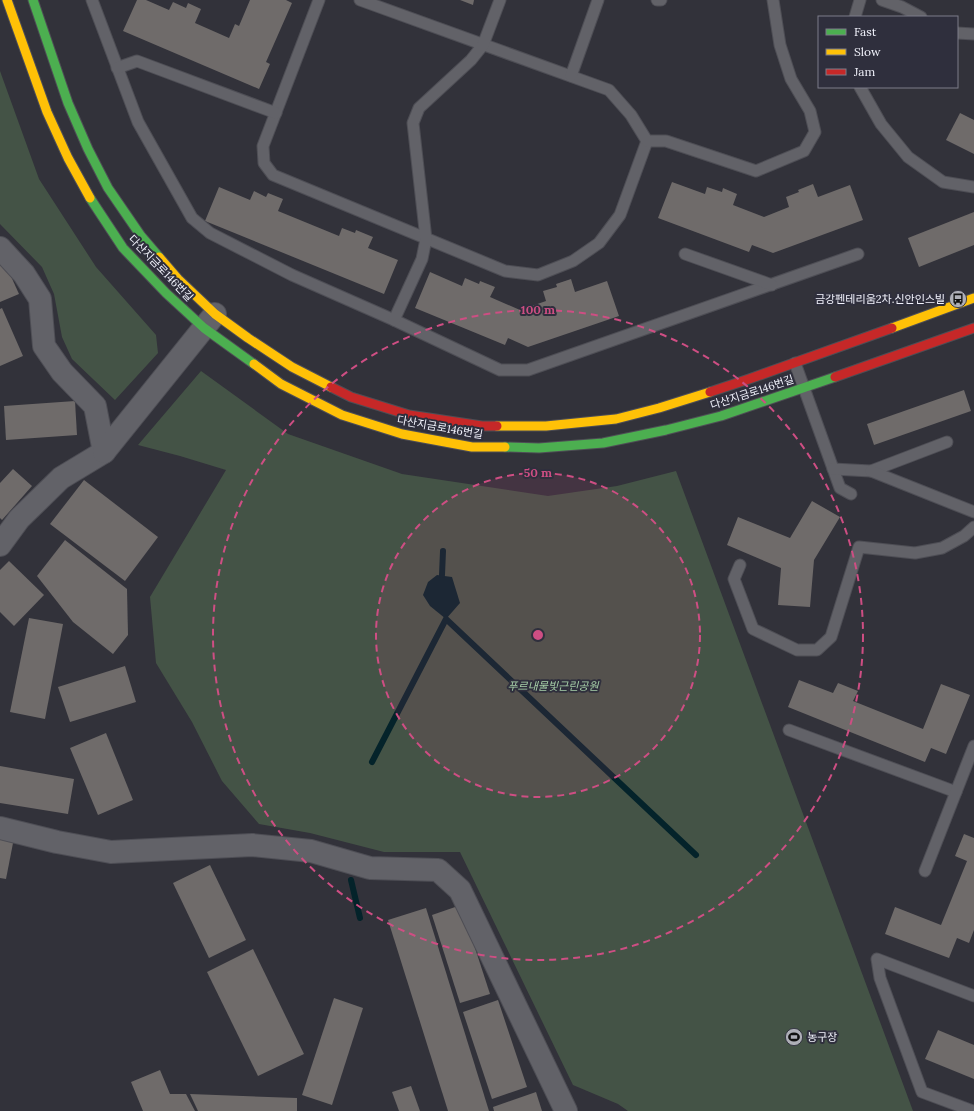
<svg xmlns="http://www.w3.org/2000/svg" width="974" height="1111" font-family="Lora,'Noto Sans KR',serif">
<rect width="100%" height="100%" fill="#32323a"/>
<g fill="#445346">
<path d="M0,71L39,179L96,267L156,335L158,353L115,400L72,359L62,337L54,294L42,267L0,224Z"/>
<path d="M201,371L288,434L402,474L548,496L617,486L676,471L913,1111H628L618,1104L573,1085L460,852H384L310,833L259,824L222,781L192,722L156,663L150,597L226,470L180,456L138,445Z"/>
</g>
<path fill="#04232a" d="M437,575L452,577L460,603L446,619L430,606L423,595L428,582Z"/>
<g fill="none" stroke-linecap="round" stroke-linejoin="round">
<g stroke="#04232a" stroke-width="6">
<path d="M442,575L443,551"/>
<path d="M372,762L446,619L696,855"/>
<path d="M351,880L360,918"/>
</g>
</g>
<g fill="#6f6b6a">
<path d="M137,0H146L169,10L173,2L186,8L188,3L201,9L195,23L229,38L235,24L239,26L250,0H286L292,3L266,62L270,64L259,89L123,31Z"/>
<path d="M460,0H474L473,5Z"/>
<path d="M960,113L974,120V154L946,140Z"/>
<path d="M672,182L705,194L707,187L722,192L723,188L737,194L733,205L764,217L789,207L786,197L799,192L798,190L813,184L818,197L850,185L863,220L773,253L752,245L749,252L658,218Z"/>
<path d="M219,187L250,200L254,191L266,197L268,193L283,199L278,211L339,236L342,228L355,233L356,230L373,237L368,248L398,260L384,294L205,221Z"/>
<path d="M974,212V245L919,267L908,238Z"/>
<path d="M5,263L19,294L0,302V265Z"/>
<path d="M430,272L462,286L465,278L479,284L480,281L495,287L490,297L520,310L546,301L543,291L557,287L556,284L571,279L575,292L607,281L619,316L528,347L508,338L505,345L415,308Z"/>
<path d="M2,308L23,356L0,366V309Z"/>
<path d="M964,390L971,411L874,445L867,424Z"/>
<path d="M75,401L77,435L6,440L4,406Z"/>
<path d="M13,469L32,486L2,520L0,518V483Z"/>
<path d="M84,480L158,537L125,581L50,524Z"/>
<path d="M812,501L840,517L814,560L810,607L778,605L781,568L727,545L738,517L790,538Z"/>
<path d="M65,540L127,589L128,635L113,654L73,622L37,576Z"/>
<path d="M9,561L44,595L14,626L0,612V570Z"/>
<path d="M29,618L63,624L45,719L10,712Z"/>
<path d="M125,666L136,702L70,722L58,687Z"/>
<path d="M799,680L833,693L838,683L858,691L853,701L923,729L941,684L970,695L946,754L931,748L925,762L788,707Z"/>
<path d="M106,733L133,800L98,815L70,748Z"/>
<path d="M0,766L74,779L68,814L0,803Z"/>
<path d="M964,834L974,838V930L969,943L957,938L949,958L885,934L895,907L941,925L967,861L955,856Z"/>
<path d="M0,836L14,838L6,879L0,878Z"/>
<path d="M210,865L246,940L209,958L173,883Z"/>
<path d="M461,905L490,994L460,1003L432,915Z"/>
<path d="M426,908L489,1111H448L388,920Z"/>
<path d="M253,949L304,1054L258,1076L207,972Z"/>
<path d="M334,998L363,1008L332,1105L302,1095Z"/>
<path d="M498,1000L527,1087L492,1099L463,1012Z"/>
<path d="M938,1030L974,1045V1079L925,1059Z"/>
<path d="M160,1070L170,1094H186L195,1111H143L131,1082Z"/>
<path d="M411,1086L420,1111H399L392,1092Z"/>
<path d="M536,1092L542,1111H494L493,1107Z"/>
<path d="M190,1094L297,1098V1111H198Z"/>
</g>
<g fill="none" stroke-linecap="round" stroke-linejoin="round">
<defs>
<g id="lane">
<path d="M92,0L138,122L192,218L210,233L292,275L394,320L500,370H528L858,254"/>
<path d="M319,0L263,146L264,163L273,175L505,271L538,275L573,261L599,243L620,215L647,141"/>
<path d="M360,0L609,90L631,115L647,141H666L756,171L804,151L815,132L810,111L791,79L780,45L773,0"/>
<path d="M657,0H661"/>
<path d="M882,0L902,7L921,17"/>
<path d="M855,17L860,0"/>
<path d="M957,33L974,34"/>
<path d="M117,68L137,61L276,113"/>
<path d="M571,76L598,0"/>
<path d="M860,87L881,124L908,157L943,182L974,187"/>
<path d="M685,254L772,285"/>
<path d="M394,320L422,259L426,239L413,123L419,108L471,60L483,45L500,0"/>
<path d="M795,363L840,488L851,494"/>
<path d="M833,469L871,471L947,442"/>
<path d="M871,471L974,512"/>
<path d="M740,565L734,579L753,629L797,650H817L831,637L859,547L915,553L942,548L964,536L974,527"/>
<path d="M789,730L956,792"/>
<path d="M925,871L974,746"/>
<path d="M973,1111L922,1092L880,978L877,959L974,996"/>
</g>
<g id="street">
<path d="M0,248L24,274L40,299L44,346L62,372L95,406L104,452L61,478L19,519L0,545"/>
<path d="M104,452L215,314"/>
<path d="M0,828L57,842L111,852L252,845L311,851L370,868L438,870L460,890L566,1111"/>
</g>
<g id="fast">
<path d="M33,0L68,103L88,149L108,188L141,236L159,257"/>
<path d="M90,198L123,248L166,293L204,328L254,364"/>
<path d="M505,447L539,448L603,443L666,430L721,416L835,377"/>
</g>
<g id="slow">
<path d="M7,0L47,112L68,158L90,198"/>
<path d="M159,257L178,279L215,314L248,338L292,367L331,387"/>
<path d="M892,328L974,298"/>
<path d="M254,364L281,384L342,415L402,434L472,447H505"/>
<path d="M497,426H546L616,419L659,408L710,392"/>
</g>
<g id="jam">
<path d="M835,377L974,328"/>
<path d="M331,387L351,397L409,415L482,426H497"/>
<path d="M710,392L749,379L892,328"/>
</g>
</defs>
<use href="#lane" stroke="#4e4e55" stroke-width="13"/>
<use href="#street" stroke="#4e4e55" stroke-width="24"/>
<use href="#fast" stroke="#4e4e55" stroke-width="11"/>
<use href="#slow" stroke="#4e4e55" stroke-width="11"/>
<use href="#jam" stroke="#4e4e55" stroke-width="11"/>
<use href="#lane" stroke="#626268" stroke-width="11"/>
<use href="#street" stroke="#626268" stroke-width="22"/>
<use href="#fast" stroke="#4caf50" stroke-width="9"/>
<use href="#slow" stroke="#ffc107" stroke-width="9"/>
<use href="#jam" stroke="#c62828" stroke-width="9"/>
</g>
<circle cx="538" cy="635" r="162" fill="#ce4e83" fill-opacity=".12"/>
<g fill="none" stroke="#ce4e83" stroke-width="2" stroke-dasharray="7 5">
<circle cx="538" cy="635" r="162"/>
<circle cx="538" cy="635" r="325"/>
</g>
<defs>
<symbol id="bus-disc" viewBox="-11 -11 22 22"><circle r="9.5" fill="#aeafb7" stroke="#2f2f3d"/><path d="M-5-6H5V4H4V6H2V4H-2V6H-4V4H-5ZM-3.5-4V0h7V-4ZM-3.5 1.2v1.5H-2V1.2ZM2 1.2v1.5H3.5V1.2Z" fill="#111"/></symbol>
<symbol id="stadium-disc" viewBox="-11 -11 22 22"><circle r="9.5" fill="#aeafb7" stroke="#2f2f3d"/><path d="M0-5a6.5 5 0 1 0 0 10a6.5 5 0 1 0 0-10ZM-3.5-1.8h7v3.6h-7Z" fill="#111"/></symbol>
</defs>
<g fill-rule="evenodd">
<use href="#bus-disc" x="948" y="289" width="20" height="20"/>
<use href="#stadium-disc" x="784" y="1027" width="20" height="20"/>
</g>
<g text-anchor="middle" stroke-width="4" stroke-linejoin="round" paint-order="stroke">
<g font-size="11" fill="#f1f2fb" stroke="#2f2f3d">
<text transform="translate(161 268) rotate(46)" y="4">다산지금로146번길</text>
<text transform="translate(752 392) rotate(-18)" y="4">다산지금로146번길</text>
<text transform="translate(440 427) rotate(10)" y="4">다산지금로146번길</text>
</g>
<g font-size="11" fill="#f1f2fb" stroke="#2f2f3d" text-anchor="end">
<text x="945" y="303">금강펜테리움2차.신안인스빌</text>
<text x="807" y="1041" text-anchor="start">농구장</text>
</g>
<g font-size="11" font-style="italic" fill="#a7d0a8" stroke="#2f2f3d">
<text x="553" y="690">푸르내물빛근린공원</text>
</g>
</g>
<circle cx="538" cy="635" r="6" fill="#ce4e83" stroke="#2f2f3d" stroke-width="2"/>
<g font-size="12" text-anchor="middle" font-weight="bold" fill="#ce4e83" stroke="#2f2f3d" stroke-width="4" stroke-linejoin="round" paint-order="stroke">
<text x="538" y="314">100 m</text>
<text x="538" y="477">50 m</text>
</g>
<rect x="818" y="16" width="140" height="72" fill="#2f2f3d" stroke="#7d7d89"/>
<rect x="826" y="29" width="20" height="6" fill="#4caf50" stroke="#7d7d89"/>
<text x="854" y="36" font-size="12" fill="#f1f2fb">Fast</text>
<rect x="826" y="49" width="20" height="6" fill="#ffc107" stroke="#7d7d89"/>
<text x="854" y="56" font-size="12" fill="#f1f2fb">Slow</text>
<rect x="826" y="69" width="20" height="6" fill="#c62828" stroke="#7d7d89"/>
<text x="854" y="76" font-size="12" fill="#f1f2fb">Jam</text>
</svg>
